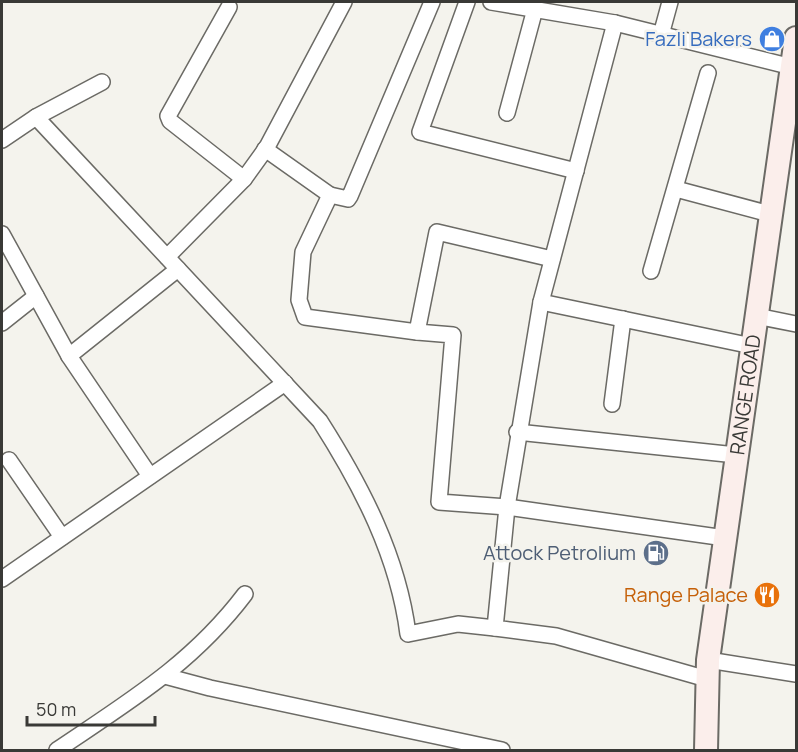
<svg xmlns="http://www.w3.org/2000/svg" width="798" height="752" font-family="Manrope,sans-serif">
<rect width="100%" height="100%" fill="#f4f3ed"/>
<g fill="none" stroke-linecap="round" stroke-linejoin="round">
<defs>
<g id="minor">
<path d="M467,2L420,132L576,171"/>
<path d="M491,2L615,23L792,67"/>
<path d="M229,7L168,116L170,121L244,179"/>
<path d="M615,23L541,302L507,507L495,628L556,636L707,679"/>
<path d="M661,35L670,2"/>
<path d="M507,113L535,9"/>
<path d="M36,117L320,421C362,487 398,556 408,634L458,624L495,628"/>
<path d="M2,140L36,117L102,82"/>
<path d="M265,149L330,195L303,252L299,300L305,317L417,332"/>
<path d="M676,189L770,214"/>
<path d="M330,195L348,199L350,196L432,2"/>
<path d="M2,234L69,356L150,476"/>
<path d="M167,257L244,179L267,147L344,2"/>
<path d="M552,259L437,232L417,332L453,335L439,502L507,507L725,538"/>
<path d="M651,271L708,73"/>
<path d="M541,302L752,346"/>
<path d="M756,316L796,324"/>
<path d="M2,323L36,296"/>
<path d="M69,356L178,269"/>
<path d="M612,404L623,319"/>
<path d="M517,432L736,455"/>
<path d="M9,460L62,537"/>
<path d="M2,579L285,383"/>
<path d="M708,660L796,674"/>
<path d="M165,676L210,688L502,750"/>
<path d="M57,750C128,702 192,664 245,594"/>
</g>
<g id="secondary">
<path id="s1" d="M706,750L708,660L796,38"/>
</g>
</defs>
<use href="#minor" stroke="#6b6a65" stroke-width="18"/>
<use href="#secondary" stroke="#6b6a65" stroke-width="26"/>
<use href="#minor" stroke="#fff" stroke-width="15"/>
<use href="#secondary" stroke="#fbeeeb" stroke-width="22"/>
</g>
<defs>
<symbol id="shop-disc" viewBox="-11 -11 22 22"><circle r="9.5" fill="#3f7fe0" stroke="#f4f3ed"/><path d="M-5-2.5h2.3a2.7 3.5 0 0 1 5.4 0H5L5.5 6h-11ZM-1.5-2.5h3a1.5 2.3 0 0 0-3 0Z" fill="#fff"/></symbol>
<symbol id="fuel-disc" viewBox="-11 -11 22 22"><circle r="9.5" fill="#5c6f8a" stroke="#f4f3ed"/><path d="M-5.5-6h7V0h2V4h1.3V-2.5L3-4.5l.8-.8L6-3V5H2.5V1h-1V6h-7ZM-4.2-4.7v3.2H.2V-4.7Z" fill="#fff"/></symbol>
<symbol id="restaurant-disc" viewBox="-11 -11 22 22"><circle r="9.5" fill="#e8710a" stroke="#f4f3ed"/><path d="M-5-6h1v4h1v-4h1v4h1v-4h1v5L-1.5 .5V6h-2V.5L-5-1ZM5-6V6H3V1.5H1.5Q1.5-4 5-6Z" fill="#fff"/></symbol>
</defs>
<g fill-rule="evenodd">
<use href="#shop-disc" x="757" y="24" width="30" height="30"/>
<use href="#fuel-disc" x="641" y="538" width="30" height="30"/>
<use href="#restaurant-disc" x="752" y="580" width="30" height="30"/>
</g>
<g text-anchor="middle" stroke-width="5" stroke-linejoin="round" paint-order="stroke">
<g font-size="20" fill="#366cbe" stroke="#f4f3ed" text-anchor="end">
<text x="752" y="46">Fazli Bakers</text>
</g>
<g font-size="20" fill="#393936" stroke="#f4f3ed">
<text dy="7" stroke="none"><textPath href="#s1" startOffset="358">RANGE ROAD</textPath></text>
</g>
<g font-size="20" fill="#4e5e75" stroke="#f4f3ed" text-anchor="end">
<text x="636" y="560">Attock Petrolium</text>
</g>
<g font-size="20" fill="#c56008" stroke="#f4f3ed" text-anchor="end">
<text x="748" y="602">Range Palace</text>
</g>
</g>
<rect width="798" height="752" fill="none" stroke="#393936" stroke-width="6"/>
<path d="M27 716v9h128v-9" fill="none" stroke="#393936" stroke-width="3"/>
<text x="36" y="716" font-size="18" fill="#393936" stroke="#f4f3ed" stroke-width="4.5" paint-order="stroke">50 m</text>
</svg>
